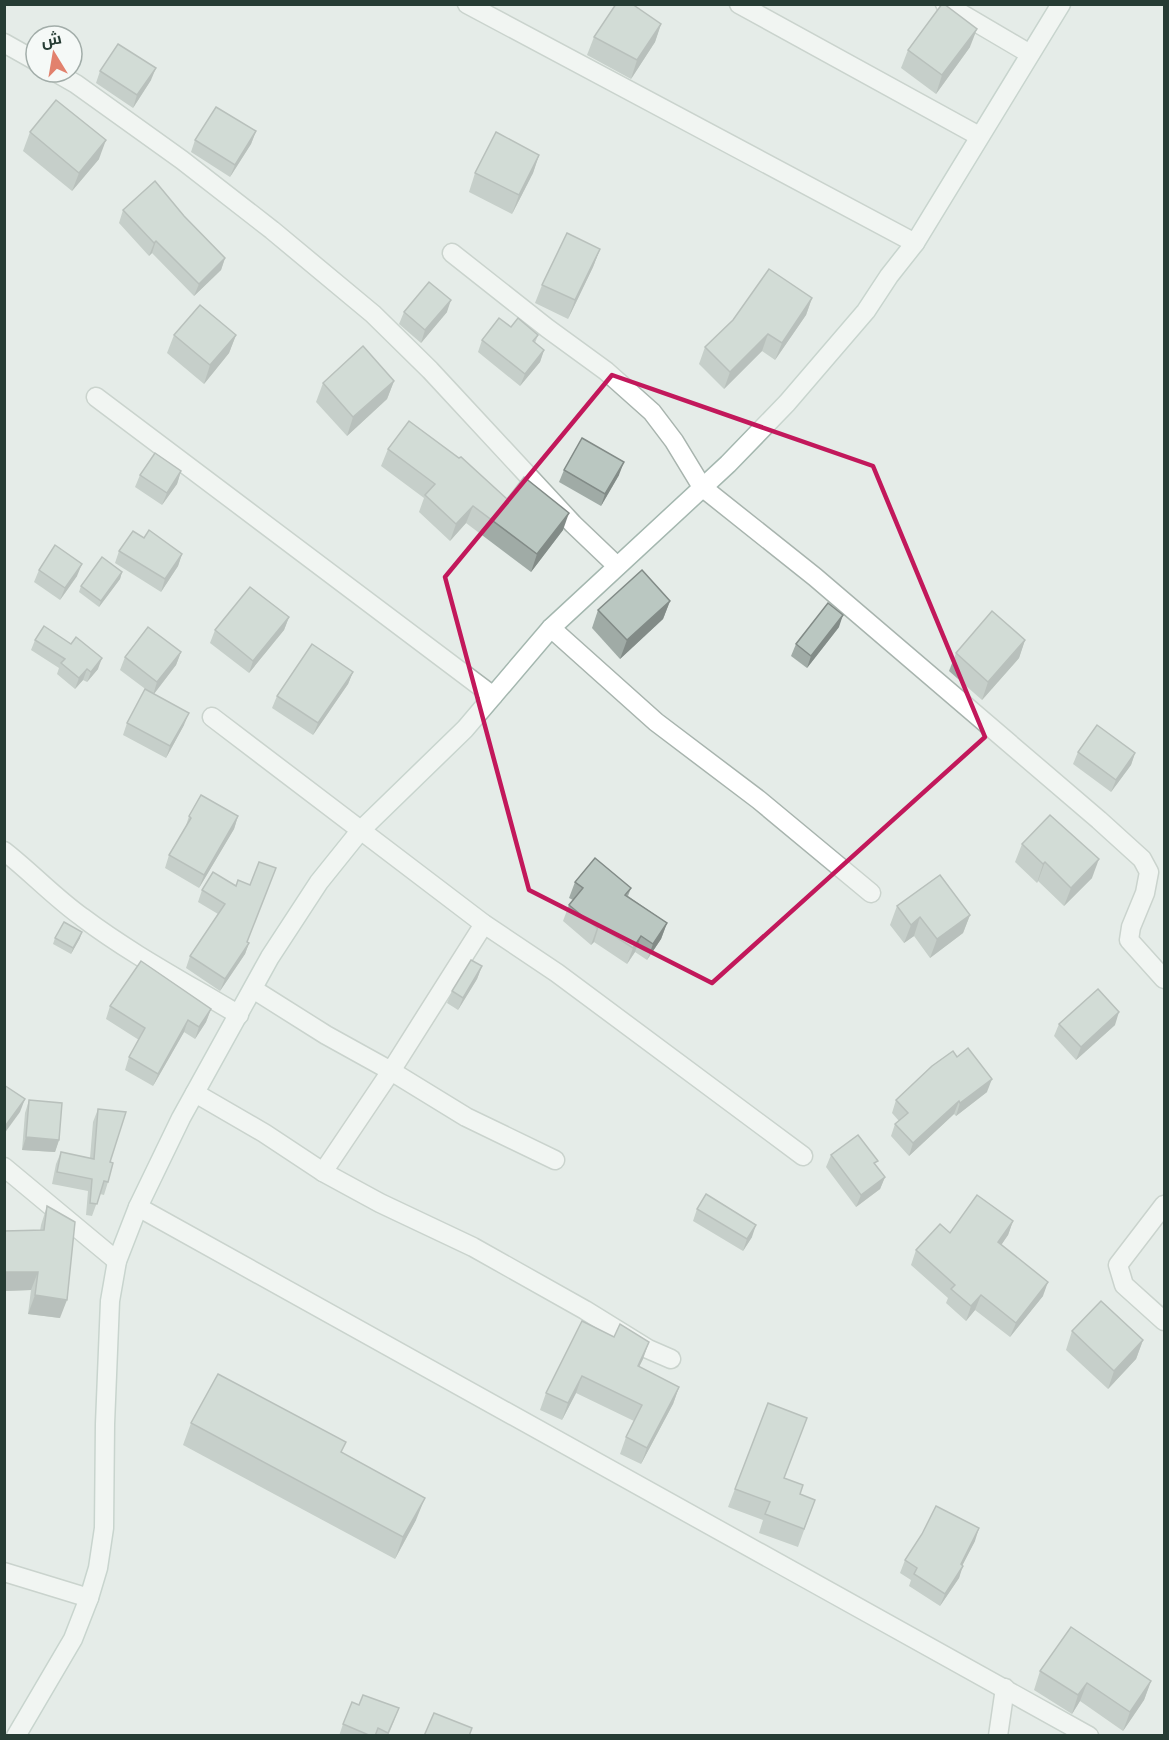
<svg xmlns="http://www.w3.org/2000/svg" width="1169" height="1740" font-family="Inter,Cairo,sans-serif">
<rect width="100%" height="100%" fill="#e5ece8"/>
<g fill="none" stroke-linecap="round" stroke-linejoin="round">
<defs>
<g id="street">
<path d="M467,4L915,243"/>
<path d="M739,4L979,136"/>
<path d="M945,4L1030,54"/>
<path d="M4,43L36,61"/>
<path d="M55,72L76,84L182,160L272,230L373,314L430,370L573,524L617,566"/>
<path d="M452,253L547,328L606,371L652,412L674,441L702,487L815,577L1099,820L1142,859L1149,872L1145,893L1131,927L1129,940L1164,979"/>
<path d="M96,397L493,696"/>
<path d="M551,628L656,722L759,800L871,893"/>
<path d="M212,717L484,924L557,973L803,1156"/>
<path d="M4,851C31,872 54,897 82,917C131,954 186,983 239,1015"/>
<path d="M253,989L326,1035L391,1071L466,1117L555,1160"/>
<path d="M195,1093L264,1133L323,1172L380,1203L473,1247L585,1310L648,1349L671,1359"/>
<path d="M4,1167L117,1261"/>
<path d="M323,1172L391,1071L484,924"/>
<path d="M1164,1205L1118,1265L1124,1285L1164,1321"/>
<path d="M138,1207L1089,1736"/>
<path d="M4,1572L89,1598"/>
<path d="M998,1736L1005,1688"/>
</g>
<path id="secondary" d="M16,1736L73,1639L89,1598L98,1568L104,1528L105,1424L110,1301L117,1261L138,1207L181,1118L270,957L319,882L360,831L465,729L551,628L728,464L787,403L866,311L889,276L915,243L1061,4"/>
</defs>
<use href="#street" stroke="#a8b4ae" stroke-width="21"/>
<use href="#secondary" stroke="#a4b7af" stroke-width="21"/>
<use href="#street" stroke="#fff" stroke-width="18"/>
<use href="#secondary" stroke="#fff" stroke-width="18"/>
</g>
<g fill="#a0aba6">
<path d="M661,24L655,42L631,79L587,55L594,37Z"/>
<path d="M970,47L936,94L901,68L908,50Z"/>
<path d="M100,71L151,80L133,108L96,83Z"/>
<path d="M256,131L251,144L230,177L191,152L195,140Z"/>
<path d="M30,132L99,159L72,191L23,151Z"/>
<path d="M539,155L533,173L512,214L469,192L475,173Z"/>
<path d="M123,210L184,216L225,258L221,270L194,296L152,253L149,256L119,223Z"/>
<path d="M600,249L593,267L568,319L535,303L542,285Z"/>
<path d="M812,298L806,315L775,360L762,351L724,389L699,364L705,347Z"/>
<path d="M404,312H447L421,343L399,324Z"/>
<path d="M511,327L538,335L535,343L544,350L540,362L520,386L478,352L482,340Z"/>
<path d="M174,335H236L229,353L204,384L167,353Z"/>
<path d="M394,381L387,399L347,436L316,402L323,383Z"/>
<path d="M388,449L507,499L563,530L531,572L466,523L450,541L419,512L424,498L381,466Z"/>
<path d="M564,470L619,475L601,506L559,482Z"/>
<path d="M181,471L177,484L162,505L135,487L140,475Z"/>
<path d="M144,538L182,554L178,566L161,592L115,563L119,551Z"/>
<path d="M39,570L77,576L60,600L34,582Z"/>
<path d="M122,572L120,579L99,607L79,592L81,586Z"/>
<path d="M670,601L663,619L620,659L592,628L598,610Z"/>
<path d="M289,617L284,630L249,673L210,643L215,630Z"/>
<path d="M839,627L807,668L791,656L796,644Z"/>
<path d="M35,640L98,669L87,682L83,680L75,689L57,674L59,668L31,650Z"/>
<path d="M1025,640L1019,658L982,700L949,671L956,653Z"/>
<path d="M181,652L176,665L154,694L184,725L166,758L123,735L127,723L148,691L120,670L125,657Z"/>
<path d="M353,672L348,684L313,735L272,708L277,696Z"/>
<path d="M1078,752L1135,753L1131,765L1111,792L1073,764Z"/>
<path d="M189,816H238L234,829L199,888L165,868L169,855L185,829Z"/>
<path d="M1022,844L1092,878L1064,906L1038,881L1037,883L1015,862Z"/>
<path d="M213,872L247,942L249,943L245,954L220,991L186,968L190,956L218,914L198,902L202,890Z"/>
<path d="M575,882L631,888L628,896L667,923L661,939L647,960L635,952L627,964L594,942L591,945L563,921L569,905L573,900L569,898Z"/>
<path d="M897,906L970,915L963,933L930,958L914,936L904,943L890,925Z"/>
<path d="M55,938H80L71,954L53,944Z"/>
<path d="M482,966L477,979L458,1010L447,1003L452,991Z"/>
<path d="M110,1006L211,1009L206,1022L195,1039L184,1032L153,1086L125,1070L129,1057L139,1040L106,1019Z"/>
<path d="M1059,1024L1115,1025L1076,1060L1054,1036Z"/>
<path d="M987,1092L956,1116L954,1114L909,1156L891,1136L895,1124L899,1121L892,1113L896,1100Z"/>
<path d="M29,1100L59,1140L55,1152L22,1150L25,1113Z"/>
<path d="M98,1109L110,1162L108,1182L104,1195L100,1194L92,1216L86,1215L88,1191L52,1184L56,1164L61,1152L90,1158L93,1122Z"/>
<path d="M831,1155L885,1177L880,1189L856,1207L826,1167Z"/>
<path d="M47,1206L60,1318L28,1314L31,1290L4,1291V1231H40L41,1225Z"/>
<path d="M697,1209L752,1237L743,1251L693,1221Z"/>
<path d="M1013,1221L1008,1235L1001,1245L1043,1296L1010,1337L975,1310L966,1321L946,1303L948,1298L911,1265L916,1250L950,1233Z"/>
<path d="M582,1321L643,1359L639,1367L679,1387L673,1404L641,1464L620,1454L626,1437L634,1421L576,1393L562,1420L540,1410L546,1393Z"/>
<path d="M1072,1331L1143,1340L1136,1359L1108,1389L1066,1350Z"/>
<path d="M768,1403L784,1478L800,1494L815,1500L798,1547L759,1533L763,1520L728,1507Z"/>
<path d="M191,1423L342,1453L416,1520L395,1559L183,1445Z"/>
<path d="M975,1541L962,1565L959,1578L940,1606L909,1586L911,1580L900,1573L905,1560Z"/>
<path d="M1040,1671L1151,1681L1144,1700L1123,1731L1080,1701L1072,1714L1034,1690Z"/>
<path d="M359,1705L399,1708L388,1736H339L343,1724Z"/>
</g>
<g fill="#828b87">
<path d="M661,24L655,42L631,79L637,60Z"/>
<path d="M977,29L970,47L936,94L942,75Z"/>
<path d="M156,68L151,80L133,108L137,95Z"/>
<path d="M256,131L251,144L230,177L235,165Z"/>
<path d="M106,140L99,159L72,191L79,173Z"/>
<path d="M539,155L533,173L512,214L519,195Z"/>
<path d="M156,241L152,253L149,256L154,243Z"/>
<path d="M600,249L593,267L568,319L575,300Z"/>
<path d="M225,258L221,270L194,296L199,284Z"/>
<path d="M812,298L806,315L775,360L782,343Z"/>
<path d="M451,300L447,312L421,343L425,330Z"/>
<path d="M768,334L762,351L724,389L730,372Z"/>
<path d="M236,335L229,353L204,384L210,365Z"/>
<path d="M544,350L540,362L520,386L525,374Z"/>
<path d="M394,381L387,399L347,436L353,417Z"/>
<path d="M624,462L619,475L601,506L605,494Z"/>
<path d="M181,471L177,484L162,505L167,493Z"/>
<path d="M473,506L466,523L450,541L456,524Z"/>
<path d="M569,513L563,530L531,572L537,554Z"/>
<path d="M182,554L178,566L161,592L165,579Z"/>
<path d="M82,564L77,576L60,600L65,588Z"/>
<path d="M122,572L120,579L99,607L101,601Z"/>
<path d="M670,601L663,619L620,659L627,640Z"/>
<path d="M843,615L839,627L807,668L811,656Z"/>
<path d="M289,617L284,630L249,673L253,661Z"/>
<path d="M1025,640L1019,658L982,700L988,682Z"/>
<path d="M181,652L176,665L153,695L157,682Z"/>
<path d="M102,658L98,669L87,682L91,672Z"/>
<path d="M87,669L83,680L75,689L79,678Z"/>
<path d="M353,672L348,684L313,735L318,723Z"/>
<path d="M189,713L184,725L166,758L170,746Z"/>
<path d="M1135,753L1131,765L1111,792L1116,780Z"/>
<path d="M238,816L234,829L199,888L204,875Z"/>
<path d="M1099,859L1092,878L1064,906L1071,888Z"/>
<path d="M1045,862L1038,881L1037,883L1043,864Z"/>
<path d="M970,915L963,933L930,958L937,939Z"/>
<path d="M920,917L914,936L904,943L911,925Z"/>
<path d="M667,923L661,939L647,960L653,944Z"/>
<path d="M599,926L594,942L591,945L597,928Z"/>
<path d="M82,932L80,938L71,954L73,948Z"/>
<path d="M641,936L635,952L627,964L633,948Z"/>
<path d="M249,943L245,954L220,991L225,979Z"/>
<path d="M482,966L477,979L458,1010L463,998Z"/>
<path d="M211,1009L206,1022L195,1039L199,1027Z"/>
<path d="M1119,1012L1115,1025L1076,1060L1081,1047Z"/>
<path d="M188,1020L184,1032L153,1086L158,1074Z"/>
<path d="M992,1079L987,1092L956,1116L960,1103Z"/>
<path d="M25,1099L20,1112L4,1134L6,1125Z"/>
<path d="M959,1101L954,1114L909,1156L913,1143Z"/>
<path d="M26,1137L59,1140L55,1152L22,1150Z"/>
<path d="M885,1177L880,1189L856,1207L861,1195Z"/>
<path d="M1013,1221L1008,1235L993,1257L998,1242Z"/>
<path d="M756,1225L752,1237L743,1251L747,1239Z"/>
<path d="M4,1272H38L31,1290L4,1291Z"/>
<path d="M1048,1282L1043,1296L1010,1337L1016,1323Z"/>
<path d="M35,1295L67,1300L60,1318L28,1314Z"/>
<path d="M981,1295L975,1310L966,1321L971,1306Z"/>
<path d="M1143,1340L1136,1359L1108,1389L1114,1371Z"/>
<path d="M649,1342L643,1359L631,1383L638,1366Z"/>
<path d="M582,1376L576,1393L562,1420L568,1403Z"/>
<path d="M679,1387L673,1404L641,1464L647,1448Z"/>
<path d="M425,1498L416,1520L395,1559L403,1537Z"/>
<path d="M979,1528L975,1541L958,1574L963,1566L959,1578L940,1606L945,1594Z"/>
<path d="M1151,1681L1144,1700L1123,1731L1130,1712Z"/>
<path d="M1087,1683L1080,1701L1072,1714L1078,1695Z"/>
</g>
<g fill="#bac7c1" stroke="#828b87" stroke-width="1.5">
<path d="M616,4H632L661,24L637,60L594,37Z"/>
<path d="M942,4H944L977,29L942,75L908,50Z"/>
<path d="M118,44L156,68L137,95L100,71Z"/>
<path d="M56,100L106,140L79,173L30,132Z"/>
<path d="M216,107L256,131L235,165L195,140Z"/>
<path d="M496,132L539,155L519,195L475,173Z"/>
<path d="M155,181L184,216L225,258L199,284L156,241L154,243L123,210Z"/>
<path d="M567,233L600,249L575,300L542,285Z"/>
<path d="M769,269L812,298L782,343L768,334L730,372L705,347L733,320Z"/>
<path d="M429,282L451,300L425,330L404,312Z"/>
<path d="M200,305L236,335L210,365L174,335Z"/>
<path d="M499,318L511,327L518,318L538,335L533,341L544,350L525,374L482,340Z"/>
<path d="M363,346L394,381L353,417L323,383Z"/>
<path d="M409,421L459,458L461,457L507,499L524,477L569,513L537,554L473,506L456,524L425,495L435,484L388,449Z"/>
<path d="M582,438L624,462L605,494L564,470Z"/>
<path d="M155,453L181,471L167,493L140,475Z"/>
<path d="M149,530L182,554L165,579L119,551L133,531L144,538Z"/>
<path d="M55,545L82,564L65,588L39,570Z"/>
<path d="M102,557L122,572L101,601L81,586Z"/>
<path d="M642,570L670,601L627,640L598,610Z"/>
<path d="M250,587L289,617L253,661L215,630Z"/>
<path d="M828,603L843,615L811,656L796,644Z"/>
<path d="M992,611L1025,640L988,682L956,653Z"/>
<path d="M44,626L71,644L76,637L102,658L91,672L87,669L79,678L61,663L65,659L35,640Z"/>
<path d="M148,627L181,652L157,682L125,657Z"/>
<path d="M312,644L353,672L318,723L277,696Z"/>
<path d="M145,689L189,713L170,746L127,723Z"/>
<path d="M1097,725L1135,753L1116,780L1078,752Z"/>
<path d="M201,795L238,816L204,875L169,855L191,818L189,816Z"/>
<path d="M1050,815L1099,859L1071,888L1045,862L1043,864L1022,844Z"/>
<path d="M595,858L631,888L625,895L667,923L653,944L641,936L633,948L599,926L597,928L569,905L583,888L575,882Z"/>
<path d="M259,862L276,868L247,942L249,943L225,979L190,956L225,904L202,890L213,872L236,886L238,880L250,885Z"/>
<path d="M940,875L970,915L937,939L920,917L911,925L897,906Z"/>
<path d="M64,922L82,932L73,948L55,938Z"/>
<path d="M471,960L482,966L463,998L452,991Z"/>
<path d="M141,961L211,1009L199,1027L188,1020L158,1074L129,1057L145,1028L110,1006Z"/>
<path d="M1098,989L1119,1012L1081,1047L1059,1024Z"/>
<path d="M968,1048L992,1079L960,1103L959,1101L913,1143L895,1124L908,1113L896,1100L932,1066L953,1051L957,1057Z"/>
<path d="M4,1085L25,1099L6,1125L4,1124Z"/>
<path d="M29,1100L62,1103L59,1140L26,1137Z"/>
<path d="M98,1109L126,1112L110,1162L113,1163L108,1182L104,1181L97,1204L90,1203L92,1179L57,1172L61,1152L94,1159Z"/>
<path d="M858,1135L878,1161L874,1163L885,1177L861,1195L831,1155Z"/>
<path d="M706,1194L756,1225L747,1239L697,1209Z"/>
<path d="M977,1195L1013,1221L998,1242L1048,1282L1016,1323L981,1295L971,1306L951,1289L955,1285L916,1250L940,1224L950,1233Z"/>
<path d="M47,1206L75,1222L67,1300L35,1295L38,1272H4V1231L44,1230Z"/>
<path d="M1101,1301L1143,1340L1114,1371L1072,1331Z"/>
<path d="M582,1321L614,1337L620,1324L649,1342L638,1366L679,1387L647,1448L626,1437L642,1405L582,1376L568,1403L546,1393Z"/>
<path d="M218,1374L346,1442L341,1452L425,1498L403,1537L191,1423Z"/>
<path d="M768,1403L807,1418L784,1478L803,1485L800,1494L815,1500L804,1529L765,1514L770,1502L735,1489Z"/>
<path d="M936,1506L979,1528L961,1564L963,1566L945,1594L914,1574L917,1568L905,1560L922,1534Z"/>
<path d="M1071,1627L1151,1681L1130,1712L1087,1683L1078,1695L1040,1671Z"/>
<path d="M363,1695L399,1708L388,1733L378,1728L375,1736H371L343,1724L352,1702L359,1705Z"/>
<path d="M434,1713L472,1728L469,1736H424Z"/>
</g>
<path d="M0 0H1169V1740H0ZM612,375L873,466L985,737L712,983L529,890L445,577Z" fill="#e5ece8" fill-opacity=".55" fill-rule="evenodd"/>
<path fill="none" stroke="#c2185b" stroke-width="4.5" stroke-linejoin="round" d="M612,375L873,466L985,737L712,983L529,890L445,577Z"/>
<rect width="1169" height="1740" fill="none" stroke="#263c34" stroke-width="12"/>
<g transform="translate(54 54) rotate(349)"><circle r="28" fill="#f5f9f7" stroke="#a2ada9" stroke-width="1.5"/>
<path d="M0-4.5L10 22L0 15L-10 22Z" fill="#e2816d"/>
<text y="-9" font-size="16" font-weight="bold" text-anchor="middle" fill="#263c34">ش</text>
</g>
</svg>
